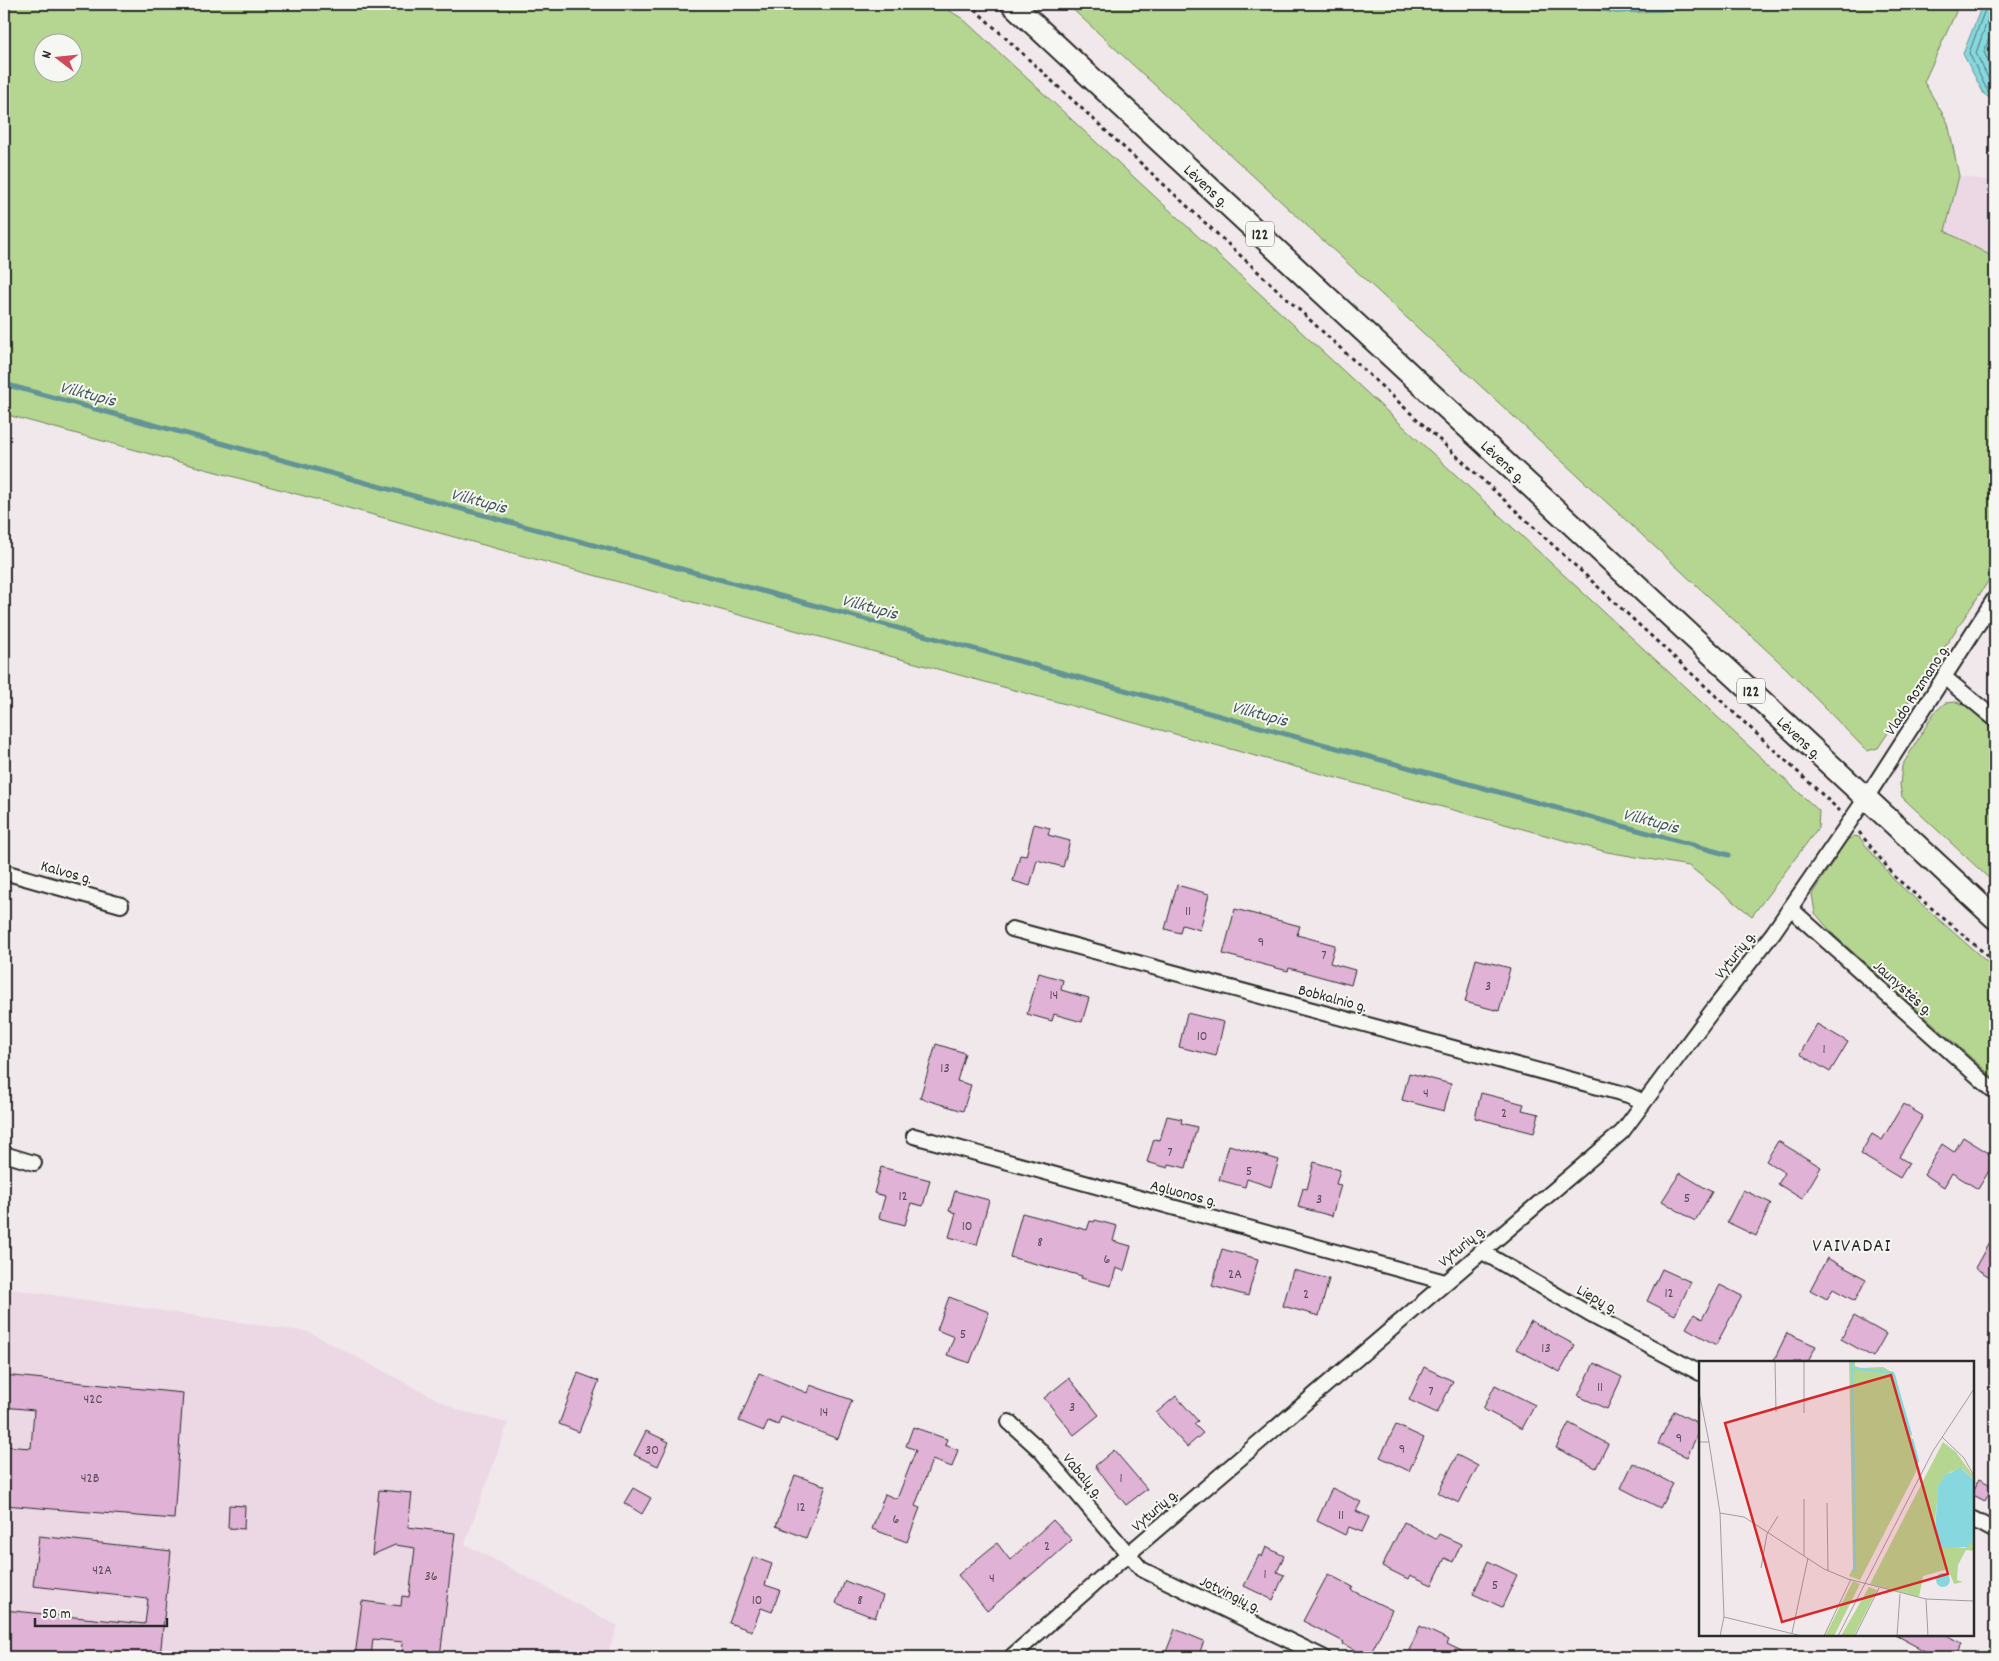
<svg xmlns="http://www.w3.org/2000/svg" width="1999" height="1661" font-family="Dekko,sans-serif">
<rect width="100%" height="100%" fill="#f1e8ec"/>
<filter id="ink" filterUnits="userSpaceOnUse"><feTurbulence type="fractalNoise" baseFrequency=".02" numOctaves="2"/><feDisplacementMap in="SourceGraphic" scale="10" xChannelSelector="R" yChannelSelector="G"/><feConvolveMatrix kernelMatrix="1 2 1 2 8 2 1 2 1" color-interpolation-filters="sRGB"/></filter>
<g filter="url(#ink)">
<g fill="#ecd8e5">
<path d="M1959,176L1995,181V258L1945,231Z"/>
<path d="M4,1288L309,1332L458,1410L508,1423L465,1544L618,1626L606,1657H4Z"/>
</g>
<g fill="#b5d690" stroke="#70805e" fill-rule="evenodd">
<path d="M4,4H939L963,19L1819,811L1818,828L1752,916L1689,866L1607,852L4,414ZM72,42V72H42V42Z"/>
<path d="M1067,4H1563L1616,13L1679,10L1693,4H1953L1956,12L1924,82L1948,123L1959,176L1945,231L1995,258V571L1878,748L1867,751L1786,668Z"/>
<path d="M1956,702L1967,706L1995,732V884L1902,797L1900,785L1902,766L1934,713L1945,703Z"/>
<path d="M1854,836L1859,837L1894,880L1995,969V1079L1834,935L1815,913L1812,894L1847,840Z"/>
</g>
<g fill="#86d8de" stroke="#629396">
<path d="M1563,4H1693L1679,10L1616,13Z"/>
<path d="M1988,4H1995V102L1984,94L1963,54L1981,8Z"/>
</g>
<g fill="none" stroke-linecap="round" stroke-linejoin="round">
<g stroke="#4f7073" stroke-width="1">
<path d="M1591,4L1617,8L1681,4"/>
<path d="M1990,4L1989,8L1984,12L1969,53L1987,90L1995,96"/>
<path d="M1995,9L1989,16L1976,53L1992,86L1995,88"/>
<path d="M1995,22L1984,52L1995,75"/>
</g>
<path stroke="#629396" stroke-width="5" d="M4,384L1729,855"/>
</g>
<g fill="#dfb2d6" stroke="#2b2b2b">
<path d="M1034,824L1050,828L1048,835L1070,841L1063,867L1037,860L1030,886L1013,881L1020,855L1026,856Z"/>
<path d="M1177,885L1209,894L1200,930L1182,925L1180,933L1165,929Z"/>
<path d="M1235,909L1300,926L1297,935L1335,945L1330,963L1355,970L1351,985L1289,968L1288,971L1223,954Z"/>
<path d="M1476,959L1510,968L1499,1011L1465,1002Z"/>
<path d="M1039,973L1063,980L1061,990L1089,998L1082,1022L1054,1014L1052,1021L1027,1014Z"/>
<path d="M1187,1013L1224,1022L1216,1056L1179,1047Z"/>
<path d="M1817,1024L1848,1042L1830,1072L1800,1054Z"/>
<path d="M936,1044L965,1053L957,1081L971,1085L963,1111L920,1098Z"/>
<path d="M1409,1073L1451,1084L1444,1111L1402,1100Z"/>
<path d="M1481,1093L1524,1104L1522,1110L1539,1114L1534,1133L1475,1118Z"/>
<path d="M1903,1104L1923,1116L1899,1157L1909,1163L1900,1178L1860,1154L1872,1134L1882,1140Z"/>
<path d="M1167,1116L1182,1119L1181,1123L1197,1127L1186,1168L1169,1164L1168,1168L1147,1162L1154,1139L1160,1140Z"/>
<path d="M1963,1137L1995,1157V1161L1978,1189L1952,1173L1944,1187L1924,1174L1942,1144L1954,1152Z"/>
<path d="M1778,1141L1821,1167L1802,1199L1778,1184L1785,1173L1766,1161Z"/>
<path d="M1229,1145L1279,1160L1271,1187L1247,1179L1245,1187L1219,1180Z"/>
<path d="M1314,1162L1340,1170L1336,1184L1341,1185L1332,1216L1298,1207L1303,1188L1307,1189Z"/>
<path d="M881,1167L930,1180L923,1206L911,1203L905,1225L879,1218L885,1196L874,1193Z"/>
<path d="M1680,1173L1712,1192L1695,1221L1662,1201Z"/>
<path d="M1743,1190L1771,1203L1756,1236L1727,1222Z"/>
<path d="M955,1191L989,1200L977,1245L949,1237L956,1213L949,1211Z"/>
<path d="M1022,1213L1087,1230L1090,1221L1094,1222L1095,1220L1117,1226L1113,1241L1131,1246L1124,1271L1116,1268L1111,1286L1081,1278L1082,1276L1010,1257Z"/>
<path d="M1995,1232V1280L1975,1268Z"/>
<path d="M1222,1249L1258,1259L1248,1296L1212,1286Z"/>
<path d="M1827,1258L1866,1279L1855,1301L1833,1289L1827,1299L1810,1290Z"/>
<path d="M1662,1269L1691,1282L1675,1315L1647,1301Z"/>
<path d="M1293,1270L1329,1279L1319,1316L1283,1306Z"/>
<path d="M1720,1285L1742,1296L1716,1345L1686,1328L1694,1314L1702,1319Z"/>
<path d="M949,1297L989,1312L970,1363L947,1355L954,1337L937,1330Z"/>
<path d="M1854,1316L1886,1334L1873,1357L1841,1339Z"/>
<path d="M1531,1321L1575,1345L1560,1372L1516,1349Z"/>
<path d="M1787,1333L1816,1346L1808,1362H1773Z"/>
<path d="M1594,1363L1622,1377L1607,1409L1578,1396Z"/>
<path d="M1424,1367L1453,1381L1437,1413L1409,1400Z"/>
<path d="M578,1373L599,1381L579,1432L559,1424Z"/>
<path d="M759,1373L807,1393L810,1385L852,1400L838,1439L781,1417L778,1425L768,1421L764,1431L739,1421Z"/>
<path d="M4,1375L183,1393L174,1519L4,1505V1446L31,1448L34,1410L4,1407Z"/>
<path d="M1069,1378L1099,1415L1074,1435L1044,1398Z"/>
<path d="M1495,1385L1535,1405L1522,1429L1483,1409Z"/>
<path d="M1176,1396L1198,1421L1194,1424L1203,1433L1187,1447L1156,1413Z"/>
<path d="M1674,1411L1700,1424V1429L1687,1457L1658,1444Z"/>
<path d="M1569,1423L1608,1444L1596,1468L1556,1448Z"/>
<path d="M1396,1425L1424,1438L1409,1471L1380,1457Z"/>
<path d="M913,1427L947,1439L945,1445L958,1450L952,1467L932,1460L915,1506L920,1508L907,1542L872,1529L885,1494L897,1499L916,1450L906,1446Z"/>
<path d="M646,1431L669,1442L658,1466L634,1455Z"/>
<path d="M1114,1450L1147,1489L1126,1505L1095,1466Z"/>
<path d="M1457,1455L1478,1466L1459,1503L1438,1493Z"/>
<path d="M1633,1463L1673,1484L1660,1508L1621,1488Z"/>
<path d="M795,1475L826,1486L806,1538L776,1526Z"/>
<path d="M1979,1479L1993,1486L1985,1501L1973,1495V1490Z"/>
<path d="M633,1488L651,1498L642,1514L624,1503Z"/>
<path d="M1332,1488L1361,1502L1356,1511L1369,1517L1362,1532L1349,1527L1345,1535L1317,1521Z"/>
<path d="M379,1490L412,1493L408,1527L455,1533L440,1657H402L403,1642L373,1639L371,1657H355L362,1601L401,1606L402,1596L409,1597L415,1548L395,1545L372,1555Z"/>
<path d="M229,1505L245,1506L244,1529L228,1528Z"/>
<path d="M1053,1520L1072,1540L1040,1569L1039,1568L987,1611L958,1575L997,1543L1010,1560Z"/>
<path d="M1404,1522L1436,1539L1439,1534L1461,1544L1453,1562L1445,1558L1432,1585L1410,1575L1408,1579L1382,1566Z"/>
<path d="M39,1536L171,1551L160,1657H4V1610L145,1624L148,1599L33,1586Z"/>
<path d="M1266,1547L1284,1556L1277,1572L1284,1575L1273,1600L1244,1586L1259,1555L1262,1557Z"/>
<path d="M753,1557L772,1564L765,1585L780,1590L772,1612L761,1608L752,1631L729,1623Z"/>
<path d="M1488,1561L1517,1575L1502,1607L1473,1594Z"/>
<path d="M1328,1574L1353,1587L1351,1590L1392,1610L1369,1657L1343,1644L1344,1642L1303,1621Z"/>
<path d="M845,1581L883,1596L875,1618L836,1603Z"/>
<path d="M1420,1626L1449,1640L1447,1644L1474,1657H1406Z"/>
<path d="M1175,1629L1204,1641L1198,1657H1164Z"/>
<path d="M1895,1635H1947L1962,1643L1954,1657H1936Z"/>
</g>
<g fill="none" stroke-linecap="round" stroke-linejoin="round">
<defs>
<g id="minor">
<path d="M1944,677L1995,719"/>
<path d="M4,872L121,905"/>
<path d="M1790,908L1995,1092"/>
<path d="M1012,929L1628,1095L1644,1102"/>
<path d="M914,1136L1445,1282"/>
<path d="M4,1154L34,1163"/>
<path d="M1481,1251L1589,1314L1700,1373"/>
<path d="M1009,1422L1040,1450L1141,1569L1323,1657"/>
<path d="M1973,1519L1995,1531"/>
<path d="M1011,1657L1127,1555L1622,1132L1712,1011L1773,933L1866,798L1995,598"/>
</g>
<path id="primary" d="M1012,4L1995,918"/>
</defs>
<use href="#minor" stroke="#2b2b2b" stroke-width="18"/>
<use href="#primary" stroke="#2b2b2b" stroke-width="25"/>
<g stroke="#2b2b2b" stroke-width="3" stroke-dasharray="4 4" stroke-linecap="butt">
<path d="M969,4L1840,811"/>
<path d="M1859,832L1896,878L1995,962"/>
</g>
<use href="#minor" stroke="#f6f6f2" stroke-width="14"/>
<use href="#primary" stroke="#f6f6f2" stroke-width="21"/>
</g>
</g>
<g text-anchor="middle" stroke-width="4" stroke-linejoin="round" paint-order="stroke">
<g font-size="14" fill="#584d56">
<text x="1188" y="915">11</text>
<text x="1261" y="946">9</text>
<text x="1324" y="959">7</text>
<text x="1488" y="990">3</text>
<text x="1054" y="999">14</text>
<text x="1202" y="1040">10</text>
<text x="1824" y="1053">1</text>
<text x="945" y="1072">13</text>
<text x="1426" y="1097">4</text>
<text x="1504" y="1117">2</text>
<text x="1170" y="1156">7</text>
<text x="1249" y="1175">5</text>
<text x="903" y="1200">12</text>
<text x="1687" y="1202">5</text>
<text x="1319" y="1203">3</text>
<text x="967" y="1230">10</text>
<text x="1040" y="1246">8</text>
<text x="1107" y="1263">6</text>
<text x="1235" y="1278">2A</text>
<text x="1669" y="1297">12</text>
<text x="1306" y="1298">2</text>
<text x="963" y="1338">5</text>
<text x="1546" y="1352">13</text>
<text x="1600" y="1391">11</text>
<text x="1431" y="1395">7</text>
<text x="93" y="1403">42C</text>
<text x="1072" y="1411">3</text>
<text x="824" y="1416">14</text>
<text x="1679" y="1442">9</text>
<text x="1402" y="1453">9</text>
<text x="652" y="1454">30</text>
<text x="90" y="1482">42B</text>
<text x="1121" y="1482">1</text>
<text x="801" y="1511">12</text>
<text x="1341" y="1519">11</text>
<text x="896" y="1523">6</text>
<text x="1047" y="1550">2</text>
<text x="102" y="1574">42A</text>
<text x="1265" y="1578">1</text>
<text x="431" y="1580">36</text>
<text x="992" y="1582">4</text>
<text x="1495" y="1589">5</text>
<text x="757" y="1604">10</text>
<text x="860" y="1604">8</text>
</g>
<g fill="#f6f6f2" stroke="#686867" stroke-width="1">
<rect x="1246" y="221.5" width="28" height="25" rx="4"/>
<rect x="1737" y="678.5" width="28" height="25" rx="4"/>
</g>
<g font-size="15" font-weight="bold" fill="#2b2b2b">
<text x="1260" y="239">122</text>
<text x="1751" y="696">122</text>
</g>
<g font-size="16" fill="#2b2b2b" stroke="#f6f6f2">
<text transform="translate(1207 185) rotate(43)" y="6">Lėvens g.</text>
<text transform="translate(1504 461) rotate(43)" y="6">Lėvens g.</text>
<text transform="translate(1916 689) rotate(-57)" y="6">Vlado Rozmano g.</text>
<text transform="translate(1800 737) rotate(43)" y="6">Lėvens g.</text>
<text transform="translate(67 871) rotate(16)" y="6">Kalvos g.</text>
<text transform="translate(1734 954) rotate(-52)" y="6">Vyturių g.</text>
<text transform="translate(1904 987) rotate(42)" y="6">Jaunystės g.</text>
<text transform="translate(1333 997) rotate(15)" y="6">Bobkalnio g.</text>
<text transform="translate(1184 1192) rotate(15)" y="6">Agluonos g.</text>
<text transform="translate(1461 1245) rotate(-40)" y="6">Vyturių g.</text>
<text transform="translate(1598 1298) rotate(29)" y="6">Liepų g.</text>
<text transform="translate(1084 1475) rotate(50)" y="6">Vabalų g.</text>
<text transform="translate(1154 1509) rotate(-41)" y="6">Vyturių g.</text>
<text transform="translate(1231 1593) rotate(26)" y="6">Jotvingių g.</text>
</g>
<g font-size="18" font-style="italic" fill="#425658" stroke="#f6f6f2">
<text transform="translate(88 393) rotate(15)" y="6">Vilktupis</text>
<text transform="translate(479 500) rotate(15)" y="6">Vilktupis</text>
<text transform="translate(870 606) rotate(15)" y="6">Vilktupis</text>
<text transform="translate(1260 713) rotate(15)" y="6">Vilktupis</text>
<text transform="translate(1651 820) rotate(15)" y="6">Vilktupis</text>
</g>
<g font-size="19" letter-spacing="1" fill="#2b2b2b" stroke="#f6f6f2">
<text x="1852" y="1251">VAIVADAI</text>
</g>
</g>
<g transform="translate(1699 1361)">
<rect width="275" height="275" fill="#f1e8ec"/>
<path d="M150,0H156V5L160,7L184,6L196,13L219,101L217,111L161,219L150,215L154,207ZM244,81L257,91L275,116V119L264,108L251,111L239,129L236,162L237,176L242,185L266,187L275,178V190L267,189L259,204L258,219L264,221L255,223L249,208L224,215L220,236L171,223ZM154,220L161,223L135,275H126ZM170,226L178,229L155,275H142Z" fill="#b5d690"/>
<path d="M262,107L275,119V178L269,186L245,187L239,182L236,169L239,126L246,114ZM237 219a7 7 0 1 1 14 0a7 7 0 1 1-14 0Z" fill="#86d8de"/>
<path fill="none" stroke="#86d8de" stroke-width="2.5" d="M153,0L156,211M154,7L194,12L212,74M213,78L219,101"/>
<path fill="none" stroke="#a29c9f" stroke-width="1" d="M76,0L77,51M105,0V52M0,31L10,81H0M243,76L265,97L275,115M10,81L21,152L25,256L103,275M105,138V195M128,142L129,210M21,152L45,156L125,208L149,218L227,238L275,240M62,207L68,173L79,155M227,238L229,275M93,272L109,197M21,275L25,256M125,275L152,218M139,275L234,90L275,28M156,275L180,227M198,275L201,233"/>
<path fill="#d62828" fill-opacity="0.15" stroke="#d62828" stroke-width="2.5" d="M192,14L249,213L83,261L26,62Z"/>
<rect width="275" height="275" fill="none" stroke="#2b2b2b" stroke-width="2.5"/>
</g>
<rect width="1999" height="1661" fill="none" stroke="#f6f6f2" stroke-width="20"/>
<rect x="10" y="10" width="1979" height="1641" fill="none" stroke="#2b2b2b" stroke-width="2" filter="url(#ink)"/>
<g transform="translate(58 58) rotate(286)"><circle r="24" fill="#f6f6f2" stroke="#a5a5a2"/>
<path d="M0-4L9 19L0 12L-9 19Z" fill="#d1495b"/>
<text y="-8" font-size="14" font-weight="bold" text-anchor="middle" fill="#2b2b2b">N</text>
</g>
<path d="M35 1618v8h132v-8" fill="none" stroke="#2b2b2b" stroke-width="2.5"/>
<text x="42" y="1618" font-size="15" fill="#2b2b2b" stroke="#f6f6f2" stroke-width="4" paint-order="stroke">50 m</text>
</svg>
